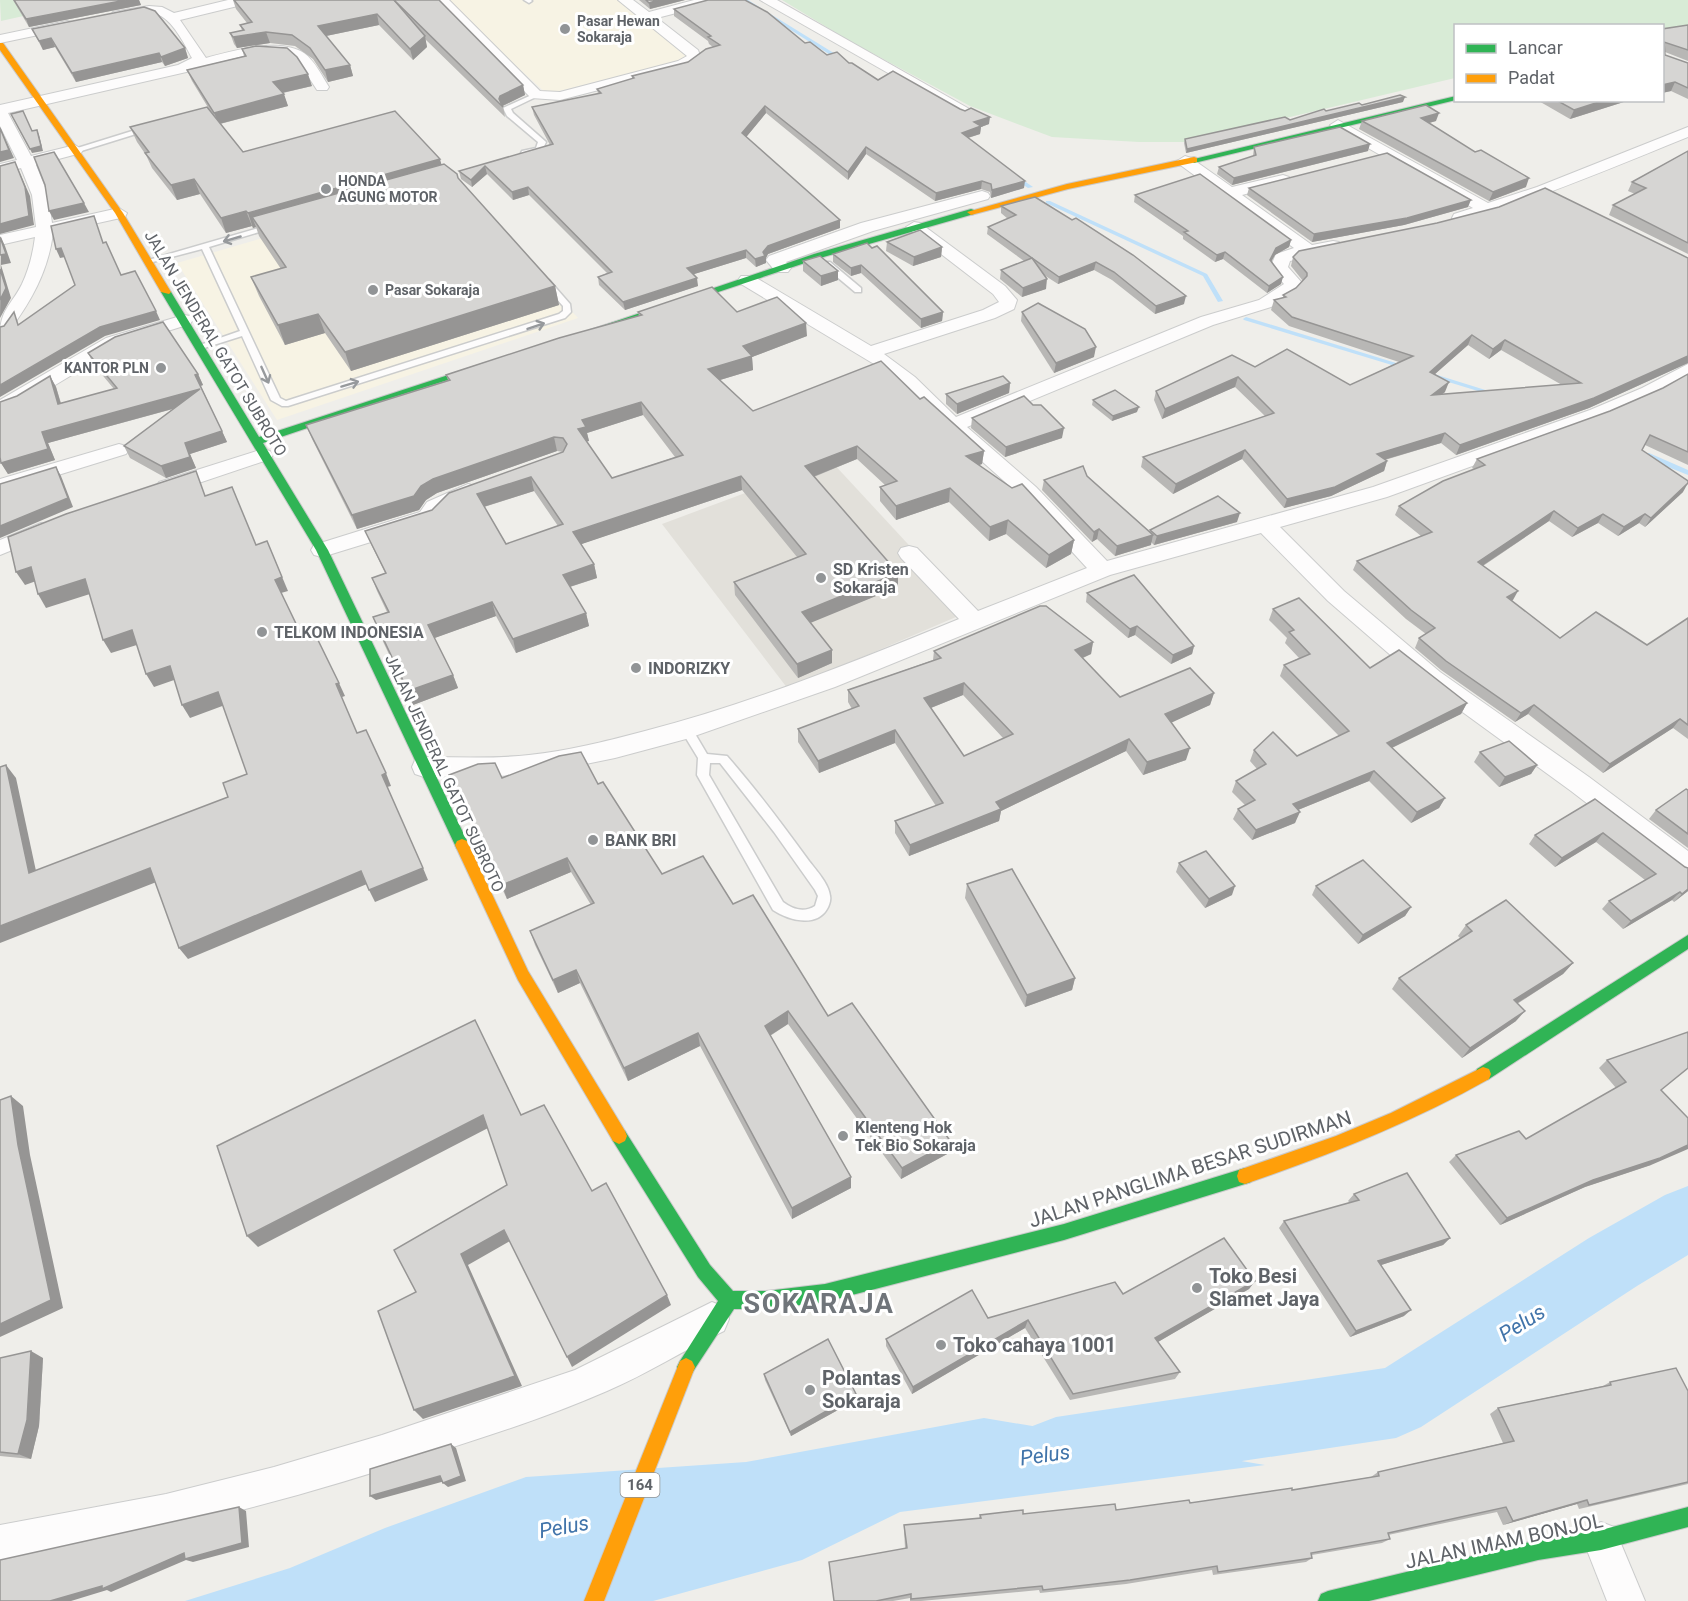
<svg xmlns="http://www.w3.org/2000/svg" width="1688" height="1601" font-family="Roboto,sans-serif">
<rect width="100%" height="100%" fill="#efeeea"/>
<g fill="#f7f3e4">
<path d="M444,0H618L690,58L547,94Z"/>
<path d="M452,183L578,318L277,420L177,263Z"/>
</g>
<path fill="#e2e0da" d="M831,461L970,611L788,689L662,524Z"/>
<g fill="#d8ebd6">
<path d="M0,0H95L1,21Z"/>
<path d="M782,0H1688V29L1663,34L1662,26H1456L1455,78L1185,142H1139L1052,137L970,106L848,40Z"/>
</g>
<path fill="#bfe0f9" d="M984,1418L1265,1465L900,1512L802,1560L653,1601H185L290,1568L385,1528L526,1477L746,1462Z"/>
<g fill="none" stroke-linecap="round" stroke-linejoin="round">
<g fill="#bfe0f9" fill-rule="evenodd">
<path d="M743,0H748L845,60L840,61Z"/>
<path d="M1013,176H1017L1033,187L1028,188L1013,178Z"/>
<path d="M1046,201H1050L1207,274L1223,301L1218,302L1203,276L1046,203Z"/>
<path d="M1246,317L1409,367L1410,368L1409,369H1405L1244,320L1243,319Z"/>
<path d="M1434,374L1495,393L1496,394L1493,396L1491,395L1432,377L1431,376Z"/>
<path d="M1643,453H1649L1688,470V475L1643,457Z"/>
</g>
<path fill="#bfe0f9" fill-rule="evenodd" d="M1688,1186V1255L1637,1286L1421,1427L1396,1438L1056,1489L1030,1479L1020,1453L1030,1427L1056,1417L1385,1368L1589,1238L1665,1195Z"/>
<defs>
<g id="lane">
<path d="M524,0H531L532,1L529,3Z"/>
<path d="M536,93L538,94V96L511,109L513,113L546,142L542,151L525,155L521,153L522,151L536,148L538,142L507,116L503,108Z"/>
<path d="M145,127L152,129L78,152L71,150Z"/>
<path d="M269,225L276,227L209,247L280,398L286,401L559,314L563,311V306L543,284V280H549L570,304L571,312L565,318L288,406H282L271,400L242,336L201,349L197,346L240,331L202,249L149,263L145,261Z"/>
<path d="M824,262H830L861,288V292H855L824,266Z"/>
<path d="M687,726L691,727L707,754L727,756C756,789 783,825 809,861C816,870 829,884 830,896C831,900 829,906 827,909C816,928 788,920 773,910L697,775L698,758L681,730ZM710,763H720L774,832L815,890L818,896L815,906C804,913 792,909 783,902L709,775Z"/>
</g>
<g id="street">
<path d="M228,0H252L250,3L180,20L206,58C231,51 281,37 304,53C315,61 322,76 329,87L327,90H317L302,67L291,57L260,55L8,113L31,156L75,145L83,150L81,153L36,165L48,195L52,223L119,208L127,213L125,217L53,233C48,273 30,303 7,334L0,336C0,309 11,306 22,284C29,269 33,253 35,237L0,245V235L36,227L32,195L21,168L0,174V164L17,160L0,126V105L178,65L192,58C185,45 172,18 156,14C144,11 129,17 118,19L113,18L111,15L113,12L149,6L162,7L174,13Z"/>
<path d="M434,0H449L540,91L560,92L678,61L687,56L618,0H633L649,12L694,0H717L715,3L657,18L698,50L701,58L688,67L560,100L531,98Z"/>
<path d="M760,0H777L973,111L965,116L960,114Z"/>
<path d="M67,21L72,22L74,25L72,28L0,43V35Z"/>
<path d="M1338,120L1488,203L1537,187L1688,127V137C1626,162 1565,188 1502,209C1489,214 1469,225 1454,222L1452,218L1454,214L1473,208L1333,128L1330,125Z"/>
<path d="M1185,156L1191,158L1232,187L1283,175L1289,177L1291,180L1289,183L1242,195L1312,245L1333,241L1339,242L1342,246L1339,250L1290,261L1288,267L1303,284L1292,296L1271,307L1213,325L967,427L1036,487L1107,561L1373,487L1590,410L1642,388L1688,364V378L1656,396L1604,418L1387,497L1280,527L1344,591L1440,672L1589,777L1688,851V877L1679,874L1571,791L1424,684L1328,601L1261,533L1110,575L835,687L686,739L615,758L542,773L499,776L424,777L415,774L412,767L415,760L424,757C459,757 494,759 529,755C568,751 607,741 645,731C753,703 856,661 959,619L901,558L898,553L901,548L909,546L917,548L978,611L1087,568L1022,497L929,414L901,385L874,364L741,284L738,280L741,276H753L871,346L983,310L999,302L993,294L906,227L914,222L920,223L1005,286L1017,300L1014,309L995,318L884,354L915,377L956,417L1201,317L1259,300L1284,284L1270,268L1276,254L1294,248L1179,164L1177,161Z"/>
<path d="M982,191L988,193L990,196L988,199L873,231L786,262L791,268L788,272H776L766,260L769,256L861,223Z"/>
<path d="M184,315L190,316L193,320L190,324L120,346L22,405L0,414V400L106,338Z"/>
<path d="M119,444L126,446L129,450L126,454L0,493V479Z"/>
<path d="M263,449L270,451L273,455L270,459L166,494L159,492L156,487L159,482Z"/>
<path d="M468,484L475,486L478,491L475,496L445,510L436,522L322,557L314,555L311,550L314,545L420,512L427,502Z"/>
<path d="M41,523L49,525L52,530L49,535L0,555V540Z"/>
<path d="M712,1302L724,1307L729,1319L724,1331C684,1350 647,1374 607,1391C550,1416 491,1435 431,1454C290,1501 147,1537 0,1561V1525L166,1494L274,1467L382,1435L575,1370Z"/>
<path d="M1601,1522L1614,1527L1645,1601H1607L1583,1540L1588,1527Z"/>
</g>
<g id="fast">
<path d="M1456,96V100L1194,163L1190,160Z"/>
<path d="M971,209L974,210V214L820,258L598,332L590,330L814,254Z"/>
<path d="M163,290L171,292L259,437L485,363L489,362L494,365L263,443L328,550L469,845L467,849H457L455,845L316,550L161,292Z"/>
<path d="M1688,935V949L1489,1079L1483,1081L1477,1079L1475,1074L1477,1069Z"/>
<path d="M619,1128L625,1131L710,1265L733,1291H766L825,1284L1064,1224L1245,1168L1251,1170L1253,1176L1251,1182L1245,1184L1064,1240L825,1302L766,1309H734L692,1373L686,1376L680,1373L677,1367L680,1361L718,1301L698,1277L613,1141L611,1136L613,1131Z"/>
<path d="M1688,1507V1527L1601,1550L1538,1560L1369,1601H1318L1321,1594L1328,1591L1538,1540L1601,1530Z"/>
</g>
<g id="slow">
<path d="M0,43H3L123,213L171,292L169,294L161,292L115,213L0,50Z"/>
<path d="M1194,157L1197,158V162L1068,189L971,215L967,212L1067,184Z"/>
<path d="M462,839L467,841L469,845L528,971L625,1131L627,1136L625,1141L619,1144L613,1141L518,980L455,845L457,841Z"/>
<path d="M1483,1067L1489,1069L1491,1074L1489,1079C1411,1123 1329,1155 1245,1184L1239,1182L1237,1176L1239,1170L1336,1136L1391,1113Z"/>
<path d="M686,1358L692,1361L695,1367L604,1601H584L680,1361Z"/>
</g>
</defs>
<use href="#lane" stroke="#cbcccc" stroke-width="3"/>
<use href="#street" stroke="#cbcccc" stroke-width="2"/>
<use href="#fast" stroke="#cacacb" stroke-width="2"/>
<use href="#slow" stroke="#cacacb" stroke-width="2"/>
<use href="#lane" fill="#fdfcfc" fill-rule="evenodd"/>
<use href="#street" fill="#fdfcfc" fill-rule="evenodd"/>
<use href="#fast" fill="#30b455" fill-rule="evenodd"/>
<use href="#slow" fill="#ff9f0a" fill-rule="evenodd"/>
</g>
<g fill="#b8b7b5" fill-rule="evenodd">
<path d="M13,0H139L141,5L29,27Z"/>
<path d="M233,0H439L523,85L525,95L503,106L505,117L425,39L427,47L413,60L379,25L326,36L350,65L353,76L328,82L313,59L295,46L270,43L237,48L234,44L230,33L242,30L240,25L247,23L236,9Z"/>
<path d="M639,0H685L650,9Z"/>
<path d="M674,9L805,43L827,55L849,63L878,80L960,109L989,124L981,127L980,134L968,138L1024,188L991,198L990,192L981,189L935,201L866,154L848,180L766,113L746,137L840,220V228L768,254L766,258V263L756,267L746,258L694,274L698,286L625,310L599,285L598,277L607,273L529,195L513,200L487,174L472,187L461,179L459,171L550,145L534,115L532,107L598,94L597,89L632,79V76L688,62L713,47L709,44L708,41L674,16Z"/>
<path d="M1688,25V61L1665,52V55L1688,63V99L1671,91L1662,93V29Z"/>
<path d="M32,29L185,48L188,58L165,66L162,62L76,82L55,47L43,50Z"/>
<path d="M242,49L312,86L283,93L288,106L220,124L243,152L442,165L458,178L555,286L559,305L351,371L325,333L285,345L259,296L251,277L281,269L259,236L256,227L253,228L252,226L226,233L200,194L177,200L152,168L146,155L137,142L130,127L212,114L192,81L187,70L244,56Z"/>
<path d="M1537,100H1630L1570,119Z"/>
<path d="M1403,102L1186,153L1184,143L1185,139L1290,120L1326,111L1362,105Z"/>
<path d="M1362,121H1436L1429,123L1526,187L1489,201L1359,129Z"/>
<path d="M1254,147L1368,151L1232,185L1217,174L1219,167L1253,156Z"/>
<path d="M1688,151V254L1609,215L1613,205L1635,194L1628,191L1632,182Z"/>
<path d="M1249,188L1468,207L1404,225L1312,242L1247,195Z"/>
<path d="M1135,195L1291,240L1289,247L1275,255L1271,262L1281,284L1267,293L1223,259L1215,262L1183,239V236L1134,202Z"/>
<path d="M1001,206L1184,304L1155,314L1112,280L1094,270L1058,284L1044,275L1046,289L1022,297L1000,279L1001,270L1024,261L987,234L988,227L1008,219L1001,213Z"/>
<path d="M887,242L942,247L941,257L913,266L886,251Z"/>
<path d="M872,248L943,312L942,321L921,328L861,273L851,276L833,262V254Z"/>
<path d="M1293,257L1688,258V363L1589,408L1456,455L1441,443L1385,460L1387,461L1384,471L1331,496L1284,508L1242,459L1173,494L1141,467L1143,457L1265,416L1235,387L1162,419L1154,400L1156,391L1255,367L1350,385L1399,362L1289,326L1271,310L1274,300L1283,298V295L1296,288L1303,281L1291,266ZM1468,345L1489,359L1501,350L1562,385L1442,394L1445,392L1435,374Z"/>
<path d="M803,261L838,280L821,286L803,271Z"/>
<path d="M638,312H737L807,336L752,357L753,370L720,380L753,411L920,399L984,451L982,464L979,465L1074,540L1071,554L1046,568L1006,534L989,541L949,502L896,520L880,501V487L885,485L857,459L814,477L898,587L810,622L832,650V663L798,678L735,595L734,582L797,557L742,490L581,544L594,564L597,578L570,587L586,613L589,626L516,653L496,616L434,638L453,675L458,688L413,705L378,631L373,617L387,612L377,591L372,578L385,573L371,544L365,531L432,510L563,452L557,451L437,493L426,500L419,510L357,529L312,439L306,425L448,380L446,375L639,316ZM643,415L675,457L612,478L586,441H589L587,433ZM534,491L558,526L506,544L484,507Z"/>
<path d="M1022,312L1094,357L1054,373L1021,321Z"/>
<path d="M88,353L198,374L203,385L201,386L227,442L190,454L196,468L166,478L130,458L124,446L173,409L48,443L55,460L8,474L1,463L17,396L50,376L56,387L61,403L114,389L94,365Z"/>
<path d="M1688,374V465L1645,445L1642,450L1683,492L1645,527L1639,523L1618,536L1598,523L1572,537L1549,521L1483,566L1513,600L1511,601L1560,638L1647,645L1688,618V739L1673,728L1603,773L1528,714L1515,722L1441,670L1415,648L1419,638L1426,634L1406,619L1353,570L1357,561L1421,536L1395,515L1399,506L1474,469L1472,468L1477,459L1610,411L1663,388Z"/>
<path d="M1010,383L1009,393L957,414L946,404V394Z"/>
<path d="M1093,400L1137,412L1112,421L1092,405Z"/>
<path d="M1033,405L1062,438L1005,457L971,428L972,418Z"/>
<path d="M1087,476L1149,532L1150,530L1237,522L1154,545L1151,542V545L1115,556L1097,539L1092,542L1042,490L1044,480Z"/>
<path d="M1087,593L1194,646L1192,654L1171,664L1135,635L1128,638L1086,602Z"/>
<path d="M1273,609L1370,668L1467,703L1461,714L1392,748L1445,798L1439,808L1411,823L1369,781L1298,810L1295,823L1252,840L1233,819L1238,809L1245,805L1232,792L1236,781L1257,769L1250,761L1254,750L1297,756L1339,736L1280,676L1284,665L1299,658L1285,643L1287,638L1269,620Z"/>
<path d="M1093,642L1091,654L1083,658L1120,697L1214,693L1210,705L1171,722L1186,760L1143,775L1126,751L1001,811L999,821L909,856L895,833V821L936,806L895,743L819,773L798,742V729L852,709L848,702V690L933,660L934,651ZM963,695L1003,738L964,756L931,708Z"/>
<path d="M1480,752L1537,765L1531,774L1499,787L1474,762Z"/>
<path d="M449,775L598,784L662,874L733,904L828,1016L949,1153L901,1179L788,1024L770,1036L851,1177V1188L792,1219L700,1046L628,1081L580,983L558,993L535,945L530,931L591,905L571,872L507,899L454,790Z"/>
<path d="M1688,790V848L1649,819L1656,810Z"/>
<path d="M1595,799L1685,867L1688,868V891L1674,902L1672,900L1623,929L1602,909L1609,901L1645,880L1596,842L1555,867L1529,844L1535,835Z"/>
<path d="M1179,863L1232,895L1205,908L1176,872Z"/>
<path d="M967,884L1075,978L1072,990L1025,1007L965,898Z"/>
<path d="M1316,886L1411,907L1405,916L1358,944L1312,895Z"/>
<path d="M1466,925L1573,963L1563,974L1517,1004L1516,1021L1462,1058L1392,989L1399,978L1460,938L1458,936Z"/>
<path d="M1607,1060L1662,1090L1651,1165L1585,1187L1500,1225L1449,1162L1456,1155L1526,1139L1616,1088L1599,1068Z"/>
<path d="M1354,1194L1450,1238L1443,1245L1381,1265L1404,1316L1350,1337L1279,1228L1284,1221L1350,1203L1348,1201Z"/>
<path d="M1255,1281L1249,1289L1158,1342L1180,1372L1175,1379L1070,1400L1025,1328L912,1394L886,1346V1339L988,1318L1123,1294Z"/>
<path d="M0,1358H43L39,1426L31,1459L0,1456Z"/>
<path d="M764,1374L856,1400L791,1436L765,1380Z"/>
<path d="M1610,1382L1688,1391V1484L1579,1509L1577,1504L1503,1525L1497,1512L1388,1535L1390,1539L1382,1543L1312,1555V1558L1306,1562L1213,1575L1212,1570L1126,1584L1040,1593L1039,1590L921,1601H910V1598L893,1601H834L905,1548L904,1530V1525L979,1518L980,1515L1116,1510L1190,1503L1292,1490L1371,1477L1378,1472L1503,1443L1490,1414L1498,1408L1603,1386Z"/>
</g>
<g fill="#969594">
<path d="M126,0H139L141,5L29,27L26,19Z"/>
<path d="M658,0H685L650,9L649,3Z"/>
<path d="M377,14L379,25L321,37L318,26Z"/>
<path d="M266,32L270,43L237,48L233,37Z"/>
<path d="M425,36L427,47L413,60L410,49Z"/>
<path d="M51,38L55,47L43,50L39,41Z"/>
<path d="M185,48L188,58L165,66L161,57Z"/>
<path d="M159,53L162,62L76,82L72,73Z"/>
<path d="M350,65L353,76L328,82L325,70Z"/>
<path d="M308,74L312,86L277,94L273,82Z"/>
<path d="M1675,82L1671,91L1662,93V85Z"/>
<path d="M523,85L525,95L502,106L499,99L500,96Z"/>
<path d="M284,94L288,106L219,124L214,113Z"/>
<path d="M1405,97L1403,102L1186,153L1187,149Z"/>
<path d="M1605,100H1630L1570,119L1574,110Z"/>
<path d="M765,106L766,113L743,141L742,133Z"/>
<path d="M1439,113L1436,121L1418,126L1421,118Z"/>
<path d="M990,117L989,124L981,127L980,134L961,140L962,133L974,122Z"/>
<path d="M0,127L14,158L0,162Z"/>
<path d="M37,130L39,135L43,151L32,153L30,149Z"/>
<path d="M1370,144L1368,151L1232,185L1234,178Z"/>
<path d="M866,147V154L848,180V172Z"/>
<path d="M440,159L444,174L252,217L256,227L253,228L248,213Z"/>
<path d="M15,162L30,196L34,225L0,234V224Z"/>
<path d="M485,166L487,174L472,187L471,180Z"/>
<path d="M1529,178L1526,187L1489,201L1493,192Z"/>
<path d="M194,179L200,194L177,200L171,185Z"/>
<path d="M982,181L981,189L935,201L936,193Z"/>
<path d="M1025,181L1024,188L991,198L992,190Z"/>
<path d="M528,187L529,195L513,200L512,192Z"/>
<path d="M1471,200L1468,207L1404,225L1312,242L1314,234Z"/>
<path d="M84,203L89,212L54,220L49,211Z"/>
<path d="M246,211L252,226L226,233L221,218Z"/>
<path d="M840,220V228L768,254L766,258V263L756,267L755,259L763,252L768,246Z"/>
<path d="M1,237L5,246L11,263L1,265L11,298L0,318Z"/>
<path d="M1291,240L1289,247L1275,255L1268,267L1270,260L1276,248Z"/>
<path d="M942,247L941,257L913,266L914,257Z"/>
<path d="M61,248L65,257L60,258L56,249Z"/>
<path d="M746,250V258L688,276L687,268Z"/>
<path d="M1225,252L1223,259L1215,262L1217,255Z"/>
<path d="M1096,262L1094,270L1058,284L1059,277Z"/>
<path d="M861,265V273L851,276V268Z"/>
<path d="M838,271V280L821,286V276Z"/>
<path d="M1283,277L1281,284L1267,293L1269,286Z"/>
<path d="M697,278L698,286L625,310L623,302Z"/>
<path d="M1047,279L1046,289L1022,297L1023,288Z"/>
<path d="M555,286L559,305L351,371L345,352Z"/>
<path d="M1186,296L1184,304L1155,314L1156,306Z"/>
<path d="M156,311L160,320L105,336L0,397V385L100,327Z"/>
<path d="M943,312L942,321L921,328V319Z"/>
<path d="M318,314L325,333L285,345L278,325Z"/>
<path d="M806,323L807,336L752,357L753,370L710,383L708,369L743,346Z"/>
<path d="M1472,335L1468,345L1427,381L1430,372Z"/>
<path d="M1505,340L1501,350L1489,359L1493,349Z"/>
<path d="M1096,347L1094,357L1054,373L1056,363Z"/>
<path d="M1688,356V363L1589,408L1456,455L1460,445Z"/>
<path d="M198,374L203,385L200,386L195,375Z"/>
<path d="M50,376L56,387L64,415L58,404Z"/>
<path d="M1238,377L1235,387L1162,419L1165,409Z"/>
<path d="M1449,382L1445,392L1428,405L1432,395Z"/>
<path d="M1010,383L1009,393L957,414V404Z"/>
<path d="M200,389L205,400L48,443L55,460L8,474L1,463L42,432Z"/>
<path d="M641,402L643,415L587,433L589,441L581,443L578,429L582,420Z"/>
<path d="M1139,407L1137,412L1112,421L1113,416Z"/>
<path d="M1064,428L1062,438L1005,457L1006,447Z"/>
<path d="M222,431L227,442L190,454L196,468L166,478L161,466L185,443Z"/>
<path d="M1445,433L1441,443L1373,463L1377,454Z"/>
<path d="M554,437L557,451L437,493L426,500L419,510L357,529L352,515L421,486L433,479Z"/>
<path d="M857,446V459L805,480V466Z"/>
<path d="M1245,450L1242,459L1173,494L1176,484Z"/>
<path d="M984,451L982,464L965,470L966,456Z"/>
<path d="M1387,461L1384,471L1331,496L1284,508L1287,499Z"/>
<path d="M56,467L61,476L73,507L0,538V526Z"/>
<path d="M741,476L742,490L576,546L573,532Z"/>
<path d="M531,477L534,491L480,508L477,494Z"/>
<path d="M1688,483L1683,492L1645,527L1651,518Z"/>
<path d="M950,488L949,502L896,520V506Z"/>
<path d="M1554,511L1549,521L1473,572L1478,562Z"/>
<path d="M1240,513L1237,522L1154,545L1157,536Z"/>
<path d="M1603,514L1598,523L1572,537L1578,528Z"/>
<path d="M1645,514L1639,523L1618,536L1624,527Z"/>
<path d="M1008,520L1006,534L989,541L990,527Z"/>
<path d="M1099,529L1097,539L1092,542L1094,532Z"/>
<path d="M1153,535L1151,545L1115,556L1117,546Z"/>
<path d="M1074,540L1071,554L1046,568L1049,555Z"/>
<path d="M267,541L288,591L281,593L275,580Z"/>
<path d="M594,564L597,578L566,588L563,575Z"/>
<path d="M31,567L39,580L25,585L16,572Z"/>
<path d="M898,573V587L803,626L802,612Z"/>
<path d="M85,579L93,593L46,608L38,594Z"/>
<path d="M1518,591L1513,600L1501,607L1507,597Z"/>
<path d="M492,602L496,616L432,639L428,625Z"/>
<path d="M586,613L589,626L516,653L513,639Z"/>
<path d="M1137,626L1135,635L1128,638L1130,629Z"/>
<path d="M132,630L140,644L111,653L103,640Z"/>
<path d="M1093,642L1091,654L1073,662L1075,650Z"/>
<path d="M1194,646L1192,654L1171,664L1173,655Z"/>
<path d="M832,650V663L798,678L797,664Z"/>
<path d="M170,666L177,679L154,687L146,674Z"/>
<path d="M453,675L458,688L413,705L408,691Z"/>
<path d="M339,683L345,696L342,697L336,684Z"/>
<path d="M964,683L963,695L923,711L924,698Z"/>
<path d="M218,692L225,705L190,718L182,705Z"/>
<path d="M1214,693L1210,705L1162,727L1165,714Z"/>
<path d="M1467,703L1461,714L1381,753L1387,743Z"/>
<path d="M1534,705L1528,714L1515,722L1521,713Z"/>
<path d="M1680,719L1673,728L1603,773L1610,764Z"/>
<path d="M895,730V743L819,773L818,761Z"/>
<path d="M1129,739L1126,751L1001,811L999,821L909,856L910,845L996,802Z"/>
<path d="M1190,748L1186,760L1143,775L1147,762Z"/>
<path d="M6,765L16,778L39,885L29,873Z"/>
<path d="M1537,765L1531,774L1499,787L1505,777Z"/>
<path d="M1374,771L1369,781L1288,814L1293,804Z"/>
<path d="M386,773L391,786L387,787L382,775Z"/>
<path d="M1445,798L1439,808L1411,823L1417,812Z"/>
<path d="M1300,812L1295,823L1252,840L1256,830Z"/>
<path d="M1603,833L1596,842L1555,867L1562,858Z"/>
<path d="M567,858L571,872L507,899L502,885Z"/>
<path d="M150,868L159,881L0,943V926Z"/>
<path d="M423,868L428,880L375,902L369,890Z"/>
<path d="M361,871L367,884L188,959L179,948Z"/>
<path d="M1235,886L1232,895L1205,908L1209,899Z"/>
<path d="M1688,889V891L1674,902L1682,894Z"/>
<path d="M1680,892L1672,900L1623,929L1631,921Z"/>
<path d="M1411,907L1405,916L1358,944L1363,935Z"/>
<path d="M1573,963L1563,974L1505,1011L1514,1000Z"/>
<path d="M576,970L580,983L558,993L553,980Z"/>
<path d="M1075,978L1072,990L1025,1007L1027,995Z"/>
<path d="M788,1011V1024L766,1038L765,1026Z"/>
<path d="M1525,1011L1516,1021L1462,1058L1470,1048Z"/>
<path d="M698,1033L700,1046L628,1081L624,1068Z"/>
<path d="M11,1096L23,1106L30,1155L63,1308L0,1337V1324L18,1145Z"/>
<path d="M483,1115L490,1127L258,1247L247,1236Z"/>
<path d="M951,1142L949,1153L901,1179L902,1168Z"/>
<path d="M1688,1145V1149L1651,1165L1585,1187L1500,1225L1507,1218L1593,1180Z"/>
<path d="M851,1177V1188L792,1219V1208Z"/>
<path d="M504,1230L510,1241L468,1265L522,1386L423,1419L414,1410L461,1254Z"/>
<path d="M1450,1238L1443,1245L1372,1268L1378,1261Z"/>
<path d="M1255,1281L1249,1289L1151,1346L1155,1338Z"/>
<path d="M667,1295L671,1305L572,1367L567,1357Z"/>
<path d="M1411,1310L1404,1316L1350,1337L1356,1331Z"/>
<path d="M1028,1320L1025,1328L912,1394L913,1387Z"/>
<path d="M31,1351L43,1358L39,1426L31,1459L18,1454Z"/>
<path d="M856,1394V1400L791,1436L790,1432Z"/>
<path d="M451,1444L456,1448L466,1481L448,1487L443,1483Z"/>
<path d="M440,1476L445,1481L376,1500L370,1496Z"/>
<path d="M1587,1500L1577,1504L1503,1525L1513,1521Z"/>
<path d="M239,1507L246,1511L249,1547L193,1562L186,1560L111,1592L107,1590L71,1601H50Z"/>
</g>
<g fill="#d6d5d3" stroke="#969594" stroke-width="1.5" fill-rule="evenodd">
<path d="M14,0H126L26,19Z"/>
<path d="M234,0H394L425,36L410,49L377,14L318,26L350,65L325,70L310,48L292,35L266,32L233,37L230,33L244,30L240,25L252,22Z"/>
<path d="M394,0H439L523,85L500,96L499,99L503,107Z"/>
<path d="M646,0H658L649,3Z"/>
<path d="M708,0H745L767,12L805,43L810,42L827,55L837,52L849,63H852L878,80L893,71L960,109L965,111L971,108L990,117L974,122L981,126L962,133L1025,181L992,190L991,184L982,181L936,193L866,147L848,172L765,106L742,133L840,220L768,246L763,252L765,256L755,259L746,250L687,268L697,278L623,302L598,277L612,272L528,187L512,192L485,166L471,180L459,171L553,144L532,107L601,93L597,89L634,78L632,76L688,62L706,49L720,45L708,37L711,36L674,9Z"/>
<path d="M144,7L155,11L185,48L161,57L159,53L72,73L51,38L39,41L32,29Z"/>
<path d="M1688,25V50L1664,42L1665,55L1688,63V88L1675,82L1662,85V29Z"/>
<path d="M256,46L287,48L297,57L308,74L273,82L284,94L214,113L187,70L246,56L242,49Z"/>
<path d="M1400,95L1405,97L1187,149L1185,139L1285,117L1290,120L1324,109L1326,111L1359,103L1362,105Z"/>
<path d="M1556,100H1605L1574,110Z"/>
<path d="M1426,105L1439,113L1421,118L1475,152L1481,150L1529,178L1493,192L1362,121Z"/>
<path d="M207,107L243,152L395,111L440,159L248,213L246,211L221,218L194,179L171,185L145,153L149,152L130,127Z"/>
<path d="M23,111L32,131L37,130L41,146L30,149L11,114Z"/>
<path d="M1340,127L1370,144L1234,178L1219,167L1256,155L1254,147Z"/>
<path d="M0,128L9,150L0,152Z"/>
<path d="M1688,151V243L1613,205L1646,188L1632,182Z"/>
<path d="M54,152L84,203L49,211L45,185L34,157Z"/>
<path d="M1387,153L1471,200L1407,218L1314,234L1249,188Z"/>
<path d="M15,162L25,187L29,216L0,224V166Z"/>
<path d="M444,164L457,174L458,178L555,286L345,352L318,314L278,325L251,277L286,267L252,217Z"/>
<path d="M1200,174L1291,240L1276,248L1270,260L1283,277L1269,286L1225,252L1217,255L1184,232L1188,231L1135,195Z"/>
<path d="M1545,188L1688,258V356L1594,398L1460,445L1445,433L1377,454L1387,461L1335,487L1287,499L1245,450L1176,484L1143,457L1274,413L1238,377L1165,409L1156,391L1232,355L1255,367L1287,349L1350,385L1413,356L1292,317L1274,300L1286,297L1283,295L1296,288L1307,276V273L1293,257L1299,251L1437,223L1499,207ZM1472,335L1493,349L1505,340L1581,383L1432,395L1449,382L1430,372Z"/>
<path d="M1035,197L1072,220L1076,218L1133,255L1186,296L1156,306L1114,272L1096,262L1059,277L988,227L1016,215L1001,206Z"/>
<path d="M94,216L103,243L106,242L121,275L135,271L156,311L100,327L0,385V327L4,326L14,312L18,325L75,285L61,248L56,249L51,226Z"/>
<path d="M920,230L942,247L914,257L887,242Z"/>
<path d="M0,237L6,254L0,255Z"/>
<path d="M867,243L872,248L877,246L943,312L921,319L861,265L851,268L833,254Z"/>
<path d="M820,256L838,271L821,276L803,261Z"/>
<path d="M1032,258L1047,279L1023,288L1001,270Z"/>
<path d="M0,269L6,288L0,300Z"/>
<path d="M712,287L737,312L777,297L806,323L743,346L752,356L708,369L753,411L881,361L920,399L924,397L984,451L966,456L1012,488L1022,484L1074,540L1049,555L1008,520L990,527L950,488L896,506L880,487L897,481L857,446L805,466L898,573L802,612L832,650L797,664L734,582L806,554L741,476L573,532L594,564L563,575L586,613L513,639L492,602L428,625L453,675L408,691L373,617L389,612L372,578L386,573L365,531L432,510L449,493L563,452L567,444L563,438L554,437L433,479L421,486L414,496L352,515L306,425L450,380L446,375L559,338L642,315L638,312ZM641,402L683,455L612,478L578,429L586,427L582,420ZM531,477L563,524L506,544L477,494Z"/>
<path d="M1038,303L1085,329L1096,347L1056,363L1022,312Z"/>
<path d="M163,322L198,374L195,375L222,431L185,443L190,457L161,466L124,446L200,389L42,432L48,449L1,463L0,457V402L17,396L50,376L58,404L117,388L88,353L115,337Z"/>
<path d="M1688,374V452L1650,435L1642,450L1688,481V483L1651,518L1645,514L1624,527L1603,514L1578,528L1554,511L1478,562L1518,591L1507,597L1560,638L1596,612L1647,645L1688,618V725L1680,719L1610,764L1534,705L1521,713L1446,661L1419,638L1435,628L1411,610L1357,561L1432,532L1399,506L1443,481L1485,465L1477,459L1610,411L1663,388Z"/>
<path d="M1003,376L1010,383L957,404L946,394Z"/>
<path d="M1115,390L1139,407L1113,416L1093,400Z"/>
<path d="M1024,396L1033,405H1041L1064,428L1006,447L972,418Z"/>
<path d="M1083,466L1087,476L1153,535L1117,546L1099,529L1094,532L1044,480Z"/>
<path d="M56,467L68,498L0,526V484Z"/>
<path d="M196,471L205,496L232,487L256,545L267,541L282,577L275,580L301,634L313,630L339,683L336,684L357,733L366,730L386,773L382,775L423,868L369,890L361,871L179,948L150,868L0,926V767L6,765L29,873L228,797L223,783L247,774L218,692L182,705L170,666L146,674L132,630L103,640L85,579L38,594L31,567L16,572L8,537L66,514Z"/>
<path d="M1218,496L1240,513L1157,536L1150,530Z"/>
<path d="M1134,575L1194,646L1173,655L1137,626L1130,629L1087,593Z"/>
<path d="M1299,598L1370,668L1399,650L1467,703L1387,743L1445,798L1417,812L1374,771L1293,804L1300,812L1256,830L1238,809L1255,800L1236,781L1266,764L1254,750L1273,732L1297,756L1349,731L1284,665L1310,654L1289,632L1294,630L1273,609Z"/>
<path d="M1040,606H1046L1093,642L1075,650L1120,697L1190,668L1214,693L1165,714L1190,748L1147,762L1129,739L996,802L1001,809L910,845L895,821L943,803L895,730L818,761L798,729L859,706L848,690L941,658L934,651ZM964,683L1013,734L964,756L924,698Z"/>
<path d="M1509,741L1537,765L1505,777L1480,752Z"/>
<path d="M581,752L598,784L603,782L662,874L703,856L733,904L753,895L828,1016L852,1003L951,1142L902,1168L788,1011L765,1026L851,1177L792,1208L698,1033L624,1068L576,970L553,980L530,931L594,903L567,858L502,885L449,775L478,764L495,763L502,778L559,756Z"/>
<path d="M1686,789L1688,790V834L1656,810Z"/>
<path d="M1595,799L1685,867L1688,868V889L1682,894L1680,892L1631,921L1609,901L1656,874L1603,833L1562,858L1535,835Z"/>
<path d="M1206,851L1235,886L1209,899L1179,863Z"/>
<path d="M1363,860L1411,907L1363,935L1316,886Z"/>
<path d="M1012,869L1075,978L1027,995L967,884Z"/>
<path d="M1506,900L1573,963L1514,1000L1525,1011L1470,1048L1399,978L1472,931L1466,925Z"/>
<path d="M475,1020L521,1115L544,1105L592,1191L606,1183L667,1295L567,1357L504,1230L461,1254L515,1376L414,1410L378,1311L416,1292L394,1250L507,1185L483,1115L247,1236L217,1146Z"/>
<path d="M1688,1032V1068L1661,1090L1688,1118V1145L1660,1158L1593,1180L1507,1218L1456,1155L1519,1131L1526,1139L1626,1082L1607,1060Z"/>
<path d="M11,1096L18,1145L51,1300L0,1324V1100Z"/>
<path d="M1407,1173L1450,1238L1378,1261L1411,1310L1356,1331L1284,1221L1359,1200L1354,1194Z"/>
<path d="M1224,1238L1255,1281L1155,1338L1180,1372L1073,1394L1028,1320L913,1387L886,1339L972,1290L988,1318L1115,1282L1123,1294Z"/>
<path d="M828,1339L856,1394L790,1432L764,1374Z"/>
<path d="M31,1351L27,1420L18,1454L0,1452V1358Z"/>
<path d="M1676,1368L1688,1391V1482L1589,1505L1587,1500L1513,1521L1506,1507L1388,1533L1390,1539L1311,1553L1312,1558L1218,1572L1217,1566L1130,1580L1043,1590L1042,1586L911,1599V1594L876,1601H834L829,1562L907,1548L904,1525L981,1518L980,1515L1023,1510V1514L1115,1504L1116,1510L1189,1500L1190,1503L1292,1488V1490L1379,1476L1378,1472L1514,1441L1498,1408L1611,1385L1610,1382Z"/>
<path d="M451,1444L461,1476L443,1483L440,1476L370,1496V1469Z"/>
<path d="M239,1507L242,1543L185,1559L184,1553L102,1589V1586L50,1601H0V1560Z"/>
</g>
<defs><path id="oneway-shaft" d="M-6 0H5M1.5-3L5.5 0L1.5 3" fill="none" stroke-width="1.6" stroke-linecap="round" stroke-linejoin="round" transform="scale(1.5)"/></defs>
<g stroke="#96999c">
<use href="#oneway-shaft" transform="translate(232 239) rotate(164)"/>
<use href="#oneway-shaft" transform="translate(536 326) rotate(-19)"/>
<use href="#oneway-shaft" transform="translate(265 375) rotate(66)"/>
<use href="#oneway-shaft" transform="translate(350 384) rotate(-17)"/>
</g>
<g fill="#919496" stroke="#fff" stroke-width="2">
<circle cx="565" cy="29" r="6"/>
<circle cx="326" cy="189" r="6"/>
<circle cx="373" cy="290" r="6"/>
<circle cx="161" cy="368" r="6"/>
<circle cx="821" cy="578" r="6"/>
<circle cx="262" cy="632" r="6"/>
<circle cx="636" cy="668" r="6"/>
<circle cx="593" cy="840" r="6"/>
<circle cx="843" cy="1136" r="6"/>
<circle cx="1197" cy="1288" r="6"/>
<circle cx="941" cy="1345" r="6"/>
<circle cx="810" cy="1390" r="6"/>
</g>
<g text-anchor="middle" stroke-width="6" stroke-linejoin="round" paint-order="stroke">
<g font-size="14" font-weight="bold" fill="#5f6368" stroke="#fff" text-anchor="start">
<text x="577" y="26">Pasar Hewan<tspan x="577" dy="16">Sokaraja</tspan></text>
<text x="338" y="186">HONDA<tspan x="338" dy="16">AGUNG MOTOR</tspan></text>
<text x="385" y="295">Pasar Sokaraja</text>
<text x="149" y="373" text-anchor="end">KANTOR PLN</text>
</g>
<rect fill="#fff" stroke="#8f9295" stroke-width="1.5" x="620.5" y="1473" width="39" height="24" rx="4.5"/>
<g font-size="15" font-weight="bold" fill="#5f6368">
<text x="640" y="1490">164</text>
</g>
<g font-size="16" fill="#5f6368" stroke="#fff">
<text transform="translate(216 343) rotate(59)" y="6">JALAN JENDERAL GATOT SUBROTO</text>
<text transform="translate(445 773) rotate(65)" y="6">JALAN JENDERAL GATOT SUBROTO</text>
</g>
<g font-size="16" font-weight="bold" fill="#5f6368" stroke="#fff" text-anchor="start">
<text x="833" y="575">SD Kristen<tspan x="833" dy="18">Sokaraja</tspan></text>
<text x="274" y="638">TELKOM INDONESIA</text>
<text x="648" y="674">INDORIZKY</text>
<text x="605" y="846">BANK BRI</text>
<text x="855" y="1133">Klenteng Hok<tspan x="855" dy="18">Tek Bio Sokaraja</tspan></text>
</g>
<g font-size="20" fill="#5f6368" stroke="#fff">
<text transform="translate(1190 1169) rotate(-18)" y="7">JALAN PANGLIMA BESAR SUDIRMAN</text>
<text transform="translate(1504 1541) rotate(-12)" y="7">JALAN IMAM BONJOL</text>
</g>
<g font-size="20" font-weight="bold" fill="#5f6368" stroke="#fff" text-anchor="start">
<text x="1209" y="1283">Toko Besi<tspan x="1209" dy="23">Slamet Jaya</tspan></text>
<text x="953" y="1352">Toko cahaya 1001</text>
<text x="822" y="1385">Polantas<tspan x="822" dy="23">Sokaraja</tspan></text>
</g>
<g font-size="21" font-style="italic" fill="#4174aa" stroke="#fff">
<text transform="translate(1522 1323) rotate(-32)" y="7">Pelus</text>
<text transform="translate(1045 1455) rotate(-8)" y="7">Pelus</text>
<text transform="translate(564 1527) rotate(-10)" y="7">Pelus</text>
</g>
<g font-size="27" font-weight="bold" letter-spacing="1.5" fill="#70757a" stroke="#fff">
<text x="819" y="1313">SOKARAJA</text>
</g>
</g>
<rect x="1454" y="24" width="210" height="78" fill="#ffffff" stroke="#bfc1c3" stroke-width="1.5"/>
<rect x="1466" y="44" width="30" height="9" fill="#30b455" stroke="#bfc1c3" stroke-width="1.5"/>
<text x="1508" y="54" font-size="18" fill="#5f6368">Lancar</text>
<rect x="1466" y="74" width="30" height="9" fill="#ff9f0a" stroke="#bfc1c3" stroke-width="1.5"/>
<text x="1508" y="84" font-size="18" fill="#5f6368">Padat</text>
</svg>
